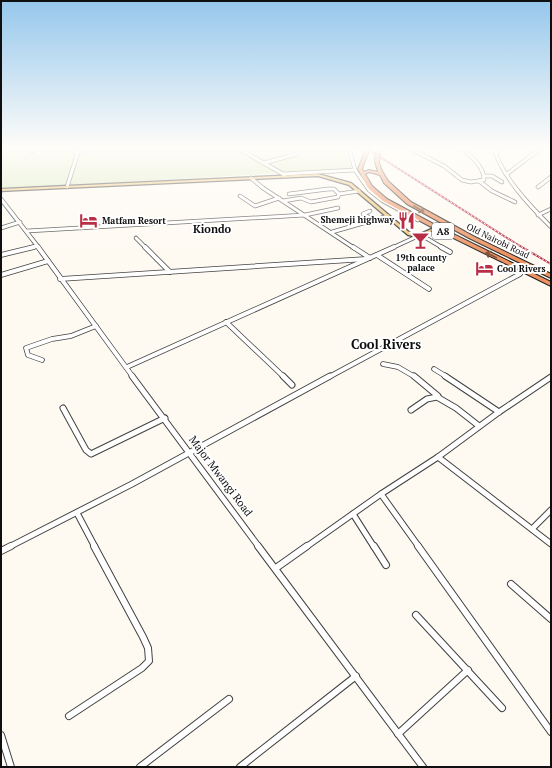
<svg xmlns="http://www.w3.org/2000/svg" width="552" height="768" font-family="'PT Serif',serif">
<rect width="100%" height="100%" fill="#fefaf2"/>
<path fill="#d8e8bd" d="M1,148H344L352,169L1,189Z"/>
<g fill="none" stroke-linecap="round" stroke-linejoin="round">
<g stroke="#44a2c7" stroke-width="1">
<path d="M1,189L66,185"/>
<path d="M1,192L11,191"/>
<path d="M2,204L16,222"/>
</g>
<defs>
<g id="minor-far3">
<path d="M19,148L33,151L39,148"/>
<path d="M73,148L72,151C78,153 83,153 88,148"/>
<path d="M232,148L241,150L283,174"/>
<path d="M409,148L444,166L462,180L471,182L484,180C484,166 471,157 462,148"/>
<path d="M494,148C501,176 531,207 551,227"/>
<path d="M529,148L538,151"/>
<path d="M495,154L502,148"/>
<path d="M264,163L297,154"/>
<path d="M355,170L369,190L383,201L418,220"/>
<path d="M507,174L541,148"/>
<path d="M285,176L283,174L355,170L349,148"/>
<path d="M484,176H492L502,182"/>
<path d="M251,178L263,188L354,248"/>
<path d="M479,181L492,191L515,202"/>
<path d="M67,187L78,152"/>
<path d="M538,187L551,177"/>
<path d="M289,194L328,189H334L339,194"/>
<path d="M240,196L255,206L279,198"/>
<path d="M1,199L39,248"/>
<path d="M283,201L301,198L311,202L338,197L339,194L359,191"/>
<path d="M370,211L363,214L374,220"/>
<path d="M538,215L551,209"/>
<path d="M1,228L20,222"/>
<path d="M27,231L305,215L338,208"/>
<path d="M332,232L388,216"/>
<path d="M421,235L443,248"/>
<path d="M136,238L146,248"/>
<path d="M30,248L37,246"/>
<path d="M392,248L418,236"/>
</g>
<g id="minor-far2">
<path d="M38,247L133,377"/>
<path d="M145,247L170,272"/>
<path d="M353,247L370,258"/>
<path d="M441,247L450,252"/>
<path d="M1,255L34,247"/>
<path d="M377,255L429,289"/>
<path d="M1,275L48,261"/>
<path d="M60,279L366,259"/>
<path d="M226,322L284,377"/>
<path d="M42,360L28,355L26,348L52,339L71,336L96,326"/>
<path d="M383,364L398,367L415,377"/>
<path d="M127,367L394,247"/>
<path d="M434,369L447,377"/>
<path d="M329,377L520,274"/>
</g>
<g id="minor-far1">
<path d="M132,376L259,547"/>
<path d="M283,376L292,385"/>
<path d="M414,376L438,396"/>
<path d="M445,376L499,412"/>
<path d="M63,408L86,450L91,454L165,418"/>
<path d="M411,410L427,399L437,397L456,408L479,426"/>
<path d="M438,457L551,544"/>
<path d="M381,494L419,547"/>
<path d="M77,513L95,547"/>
<path d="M353,514L374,547"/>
<path d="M532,529L551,510"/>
<path d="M9,547L132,484L330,376"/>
<path d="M306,547L381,494L438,457L499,412L551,377"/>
</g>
<g id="minor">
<path d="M258,546L423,767"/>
<path d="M374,546L386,565"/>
<path d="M418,546L551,732"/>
<path d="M1,551L11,546"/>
<path d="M276,568L307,546"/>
<path d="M511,584L551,619"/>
<path d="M416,615L502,708"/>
<path d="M69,716L142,668L149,661L148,648L143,637L94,546"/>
<path d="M398,734L468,670"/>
<path d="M1,735L11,767"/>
<path d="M140,767L229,699"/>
<path d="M240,767L356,676"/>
</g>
<path id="major" d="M318,174L351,183L410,233L418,235L436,227L439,228L418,237L408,235L349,185L318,176L1,191V189Z"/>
<path id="highway" d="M364,154L367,155L362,169L364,172L369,170L378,172L375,161L378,160L382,171L388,181L411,202L473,236L551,274V278L469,238L407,204L384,183L380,175L369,172L365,174L372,186L387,199L439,227L551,282V286L435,229L383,201L368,188L358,169Z"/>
</defs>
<use href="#minor-far3" stroke="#424242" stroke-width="4.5"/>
<use href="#minor-far2" stroke="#424242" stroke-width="5.5"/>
<use href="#minor-far1" stroke="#424242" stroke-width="7"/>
<use href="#minor" stroke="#424242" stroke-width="8"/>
<use href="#major" stroke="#202020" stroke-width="2.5"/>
<use href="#highway" stroke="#202020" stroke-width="2"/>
<use href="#minor-far3" stroke="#fff" stroke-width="3"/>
<use href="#minor-far2" stroke="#fff" stroke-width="4"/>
<use href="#minor-far1" stroke="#fff" stroke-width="5"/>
<use href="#minor" stroke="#fff" stroke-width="6"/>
<use href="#major" fill="#f1c26f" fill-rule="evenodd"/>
<use href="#highway" fill="#ed9161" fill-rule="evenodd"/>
<defs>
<path id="rail" d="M366,148L515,243L551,264"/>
</defs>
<use href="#rail" stroke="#b92d45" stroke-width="2"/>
<use href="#rail" stroke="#fff" stroke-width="1" stroke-dasharray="2" stroke-linecap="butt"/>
<defs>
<g id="highway-bridge">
<path d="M365,155L368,148"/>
<path d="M377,161L378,152"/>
</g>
</defs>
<use href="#highway-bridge" stroke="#202020" stroke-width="6" stroke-linecap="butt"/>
<use href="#highway-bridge" stroke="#ed9161" stroke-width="4.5"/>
</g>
<defs><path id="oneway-shaft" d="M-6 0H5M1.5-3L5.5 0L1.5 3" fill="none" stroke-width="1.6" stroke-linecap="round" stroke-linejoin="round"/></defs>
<g stroke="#7e5038">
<use href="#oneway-shaft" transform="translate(419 209) rotate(30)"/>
<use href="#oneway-shaft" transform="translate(491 255) rotate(-154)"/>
</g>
<linearGradient id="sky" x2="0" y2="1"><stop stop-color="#95c7ec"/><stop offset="0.58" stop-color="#fffdf9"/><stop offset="1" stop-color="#fffdf9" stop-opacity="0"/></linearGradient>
<rect width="552" height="256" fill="url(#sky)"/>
<defs>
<symbol id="restaurant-bare" viewBox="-9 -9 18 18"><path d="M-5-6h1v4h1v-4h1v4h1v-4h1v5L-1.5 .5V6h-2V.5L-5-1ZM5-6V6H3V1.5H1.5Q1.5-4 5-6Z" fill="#b92d45" stroke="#fff" stroke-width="2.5" paint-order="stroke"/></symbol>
<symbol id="hotel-bare" viewBox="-9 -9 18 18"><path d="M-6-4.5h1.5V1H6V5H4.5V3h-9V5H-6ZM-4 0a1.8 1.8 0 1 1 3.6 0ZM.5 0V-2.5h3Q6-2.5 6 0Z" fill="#b92d45" stroke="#fff" stroke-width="2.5" paint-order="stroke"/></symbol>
<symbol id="bar-bare" viewBox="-9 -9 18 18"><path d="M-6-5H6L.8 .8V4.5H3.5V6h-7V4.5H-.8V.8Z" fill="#b92d45" stroke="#fff" stroke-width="2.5" paint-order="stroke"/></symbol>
</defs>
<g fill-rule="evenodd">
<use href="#restaurant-bare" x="394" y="208" width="25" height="25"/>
<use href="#hotel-bare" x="76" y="208" width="25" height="25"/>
<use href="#bar-bare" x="408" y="228" width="25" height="25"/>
<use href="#hotel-bare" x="472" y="256" width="25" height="25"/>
</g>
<g text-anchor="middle" stroke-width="4" stroke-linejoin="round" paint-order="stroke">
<g font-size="9" font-weight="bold" fill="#0f0f0f" stroke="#fff" text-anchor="start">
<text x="394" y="223" text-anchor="end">Shemeji highway</text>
<text x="102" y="224">Matfam Resort</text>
<text x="421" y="261" text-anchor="middle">19th county<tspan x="421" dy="10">palace</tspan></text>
<text x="497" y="272">Cool Rivers</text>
</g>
<g font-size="9" fill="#0f0f0f" stroke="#fff">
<text transform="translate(498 241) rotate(26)" y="3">Old Nairobi Road</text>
</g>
<rect fill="#fff" stroke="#575757" stroke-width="1" x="432" y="223" width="22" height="16" rx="3"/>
<g font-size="10" font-weight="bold" fill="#0f0f0f">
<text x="443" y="235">A8</text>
</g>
<g font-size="11" font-weight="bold" fill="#0f0f0f" stroke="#fff">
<text x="212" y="233">Kiondo</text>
</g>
<g font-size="11" fill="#0f0f0f" stroke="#fff">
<text transform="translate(221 476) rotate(53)" y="4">Major Mwangi Road</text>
</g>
<g font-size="13" font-weight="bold" fill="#0f0f0f" stroke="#fff">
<text x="386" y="349">Cool Rivers</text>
</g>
</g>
<rect width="552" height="768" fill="none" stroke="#0f0f0f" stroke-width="4"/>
</svg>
